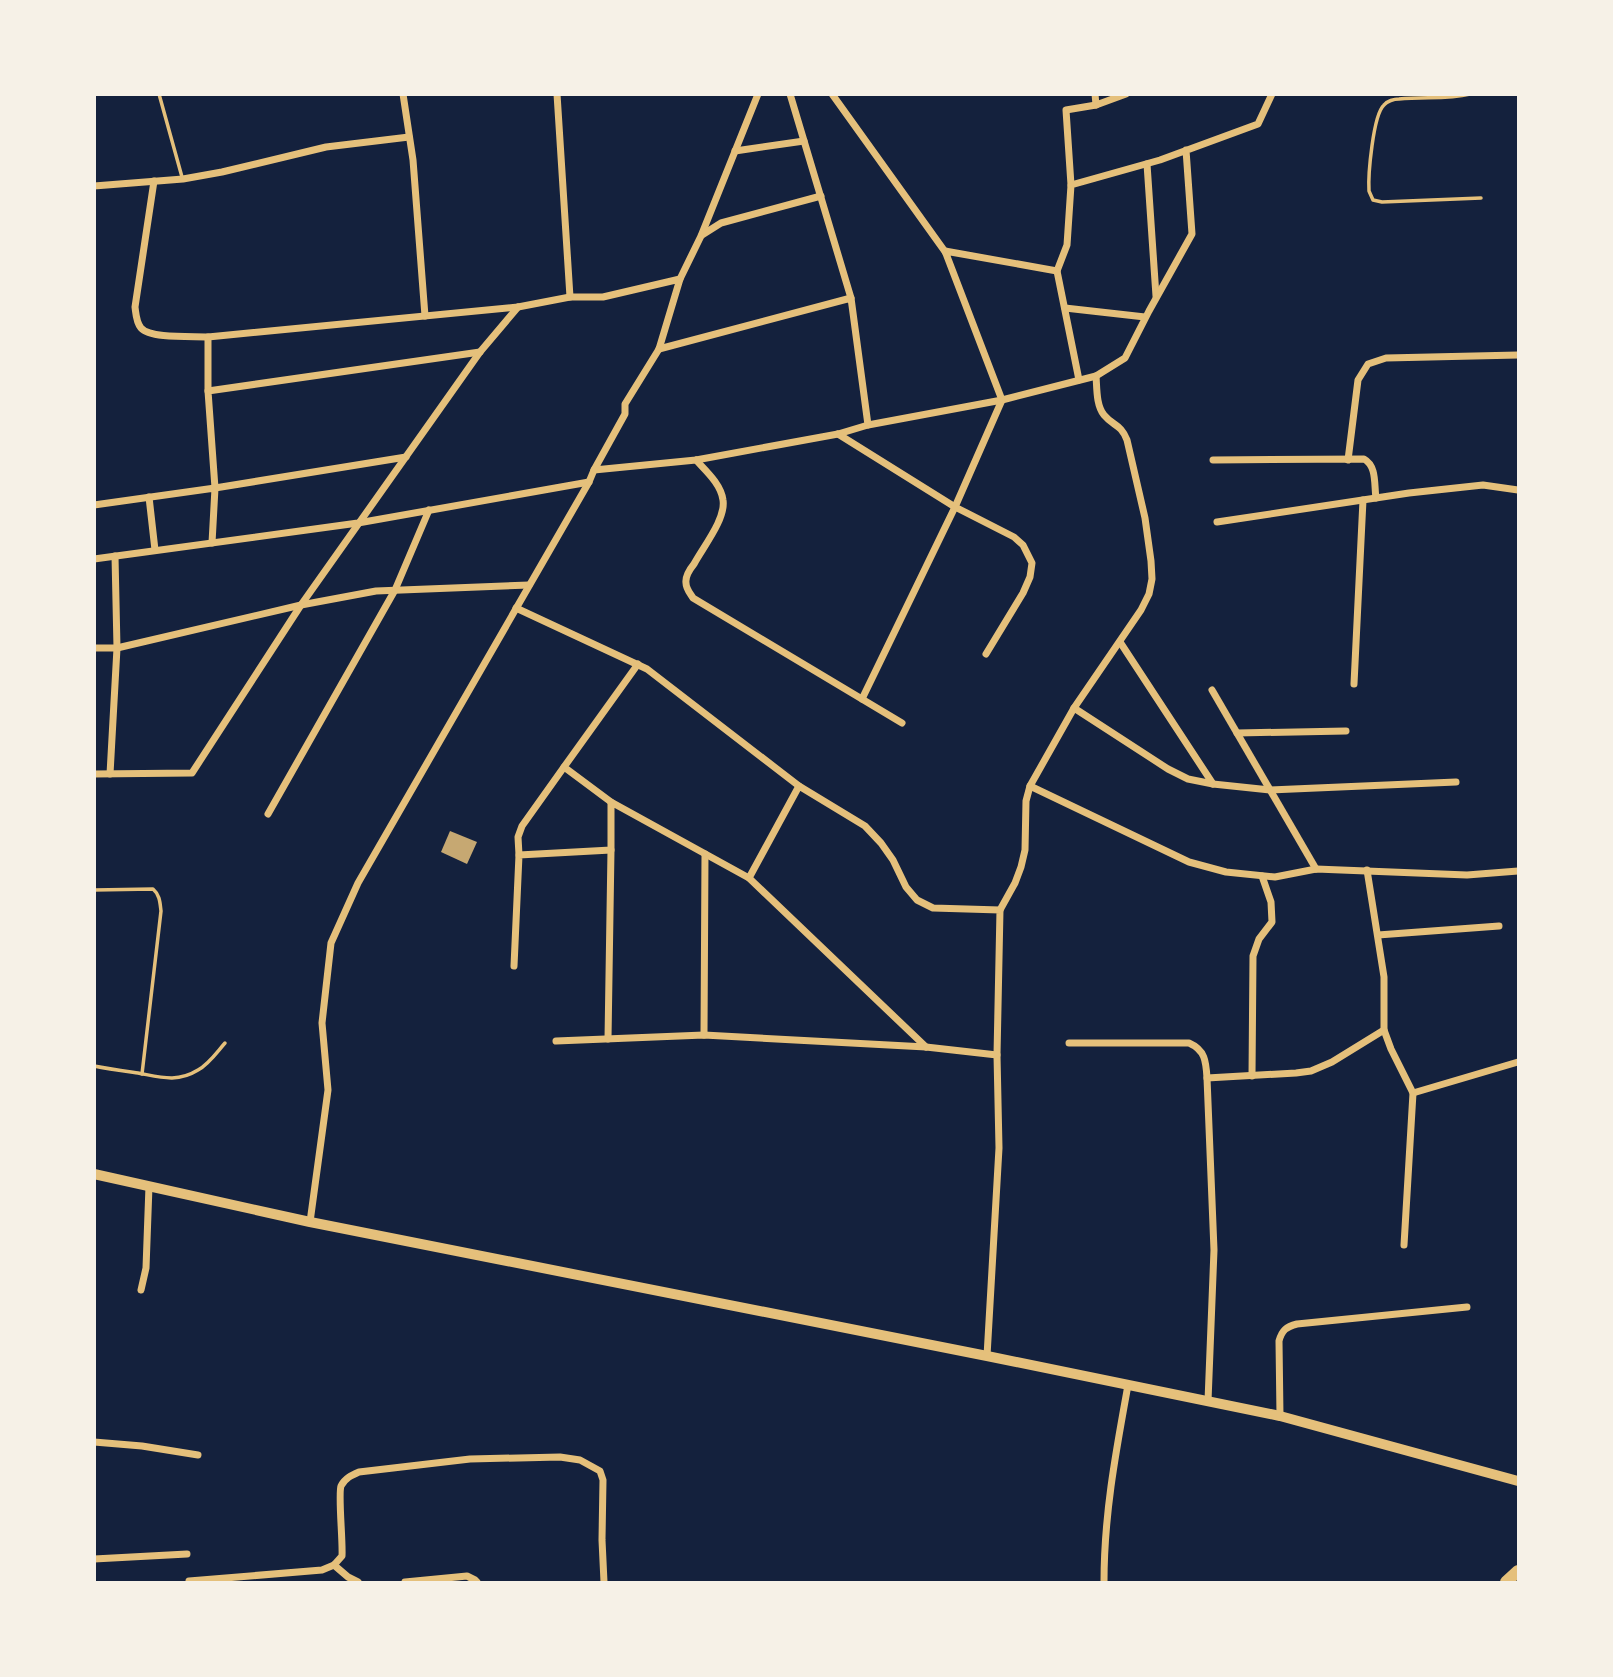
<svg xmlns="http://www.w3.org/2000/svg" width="1613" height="1677" font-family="Figtree,sans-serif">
<rect width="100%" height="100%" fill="#14213d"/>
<path fill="#c6a872" d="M450,831L477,842L467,864L441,852Z"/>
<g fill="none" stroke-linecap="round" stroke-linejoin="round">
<g stroke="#e5c07b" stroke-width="3.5">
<path d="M159,94L182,177"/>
<path d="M1470,94C1446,100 1423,96 1399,99C1394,99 1387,101 1384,105C1373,115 1368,175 1369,191L1373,200L1382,202L1481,198"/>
<path d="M94,890L153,889C160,895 160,903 161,911L142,1074"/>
<path d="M94,1066C109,1069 124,1071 138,1073C160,1077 177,1083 198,1070C209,1064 217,1052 225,1043"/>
</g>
<g stroke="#e5c07b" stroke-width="7">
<path d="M403,94L413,160L425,316"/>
<path d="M557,94L570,297"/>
<path d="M790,94L851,298"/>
<path d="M832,94L946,253"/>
<path d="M1095,94L1096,105L1126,94"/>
<path d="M1186,150L1192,234L1149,311L1125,358L1096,376L1002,400L945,251L1057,271L1067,245L1071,185L1160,160L1258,124L1272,94"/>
<path d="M735,151L804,141"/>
<path d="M1147,164L1156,296"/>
<path d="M154,181L135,307C136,314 136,322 141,328C150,339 194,336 208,337"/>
<path d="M1071,185L1066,110L1096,105"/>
<path d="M94,186L183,179L222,172L326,147L409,137"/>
<path d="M702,235L721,223L821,196"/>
<path d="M1057,271L1079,380"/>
<path d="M680,279L701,236L758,94"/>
<path d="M1065,308L1145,317"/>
<path d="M659,349L851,298L868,425"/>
<path d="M208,391V337L518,307L570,297H603L680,279L659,349L625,404V414L594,470L696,460L838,434L868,425L1002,400"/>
<path d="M838,434L955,507L1014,537L1023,545L1032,563L1030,577L1023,593L986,654"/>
<path d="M406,457L215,488L208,391L480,352"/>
<path d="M696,460C706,471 721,484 723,500C726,519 703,547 694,564C690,569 685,576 686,583C686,589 690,593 693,598L902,723"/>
<path d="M1213,460L1364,459C1377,466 1374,485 1376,498"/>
<path d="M1348,460L1358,380L1368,364L1386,358L1518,355"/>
<path d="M149,497L155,550"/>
<path d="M94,505L215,488L212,543"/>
<path d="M1217,522L1409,493L1483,485L1518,490"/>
<path d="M94,559L358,523L589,482"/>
<path d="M516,608L647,669L799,786"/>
<path d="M1120,642L1213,784"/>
<path d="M94,648H117L301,605L376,591L529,585"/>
<path d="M1354,684L1363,500"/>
<path d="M1212,690L1316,869"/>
<path d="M862,699L955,507L1002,400"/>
<path d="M1074,708L1168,769L1188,779L1213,784L1270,790L1456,782"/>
<path d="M1237,733L1346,731"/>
<path d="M94,774L192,773L301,605L480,352L518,307"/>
<path d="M110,774L117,648L115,556"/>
<path d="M1030,786L1189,862L1226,872L1275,877L1316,869L1467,875L1518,871"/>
<path d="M611,802L564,767L638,664"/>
<path d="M268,814L395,590L429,510"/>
<path d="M519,855L518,837L522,826L564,767"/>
<path d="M1367,870L1384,977V1030L1391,1049L1413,1093L1404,1245"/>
<path d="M749,878L799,786L865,826L881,843L893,860L906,887L917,900L933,908L1000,910L997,1055L999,1148L987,1356"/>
<path d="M1000,910L1015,883L1021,867L1025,850L1026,801L1030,786L1074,708L1141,610L1149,594L1152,579L1151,561L1145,518L1127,440C1121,424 1113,426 1104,415C1096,405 1097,388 1096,376"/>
<path d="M1378,935L1499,926"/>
<path d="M514,966L519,855L611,850V802L749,878L926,1047"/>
<path d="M704,1035L705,854"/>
<path d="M608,1039L611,850"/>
<path d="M556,1041L704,1035L926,1047L997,1055"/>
<path d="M1069,1043H1189C1205,1050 1206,1061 1207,1078L1214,1250L1208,1401"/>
<path d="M1252,1076L1253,956L1259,939L1272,922L1271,902L1262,876"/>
<path d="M1207,1078L1296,1073L1311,1071L1332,1062L1384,1030"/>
<path d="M1413,1093L1518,1062"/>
<path d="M310,1222L328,1090L322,1023L331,943L358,883L589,482L594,470"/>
<path d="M141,1290L146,1268L149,1186"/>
<path d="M1280,1416L1279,1341C1282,1330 1286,1327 1297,1324L1467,1307"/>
<path d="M94,1442L142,1446L198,1455"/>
<path d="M94,1559L187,1554"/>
<path d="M334,1565L348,1577L358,1582"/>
<path d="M189,1581L322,1570L334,1565L342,1556C343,1542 338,1494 341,1486C345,1478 352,1475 359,1472L470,1459L560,1457L580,1460L600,1471L603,1480L602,1540L604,1582"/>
<path d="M405,1582L467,1576L475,1580L477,1582"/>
<path d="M1104,1582C1104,1514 1116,1451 1128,1385"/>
</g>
<path stroke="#e5c07b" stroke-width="10" d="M94,1174L310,1222L987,1356L1280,1416L1518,1481"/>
<path stroke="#e5c07b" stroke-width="12" d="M1506,1582L1518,1571"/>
</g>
<rect width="1613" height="1677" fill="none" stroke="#f6f1e7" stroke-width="192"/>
</svg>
